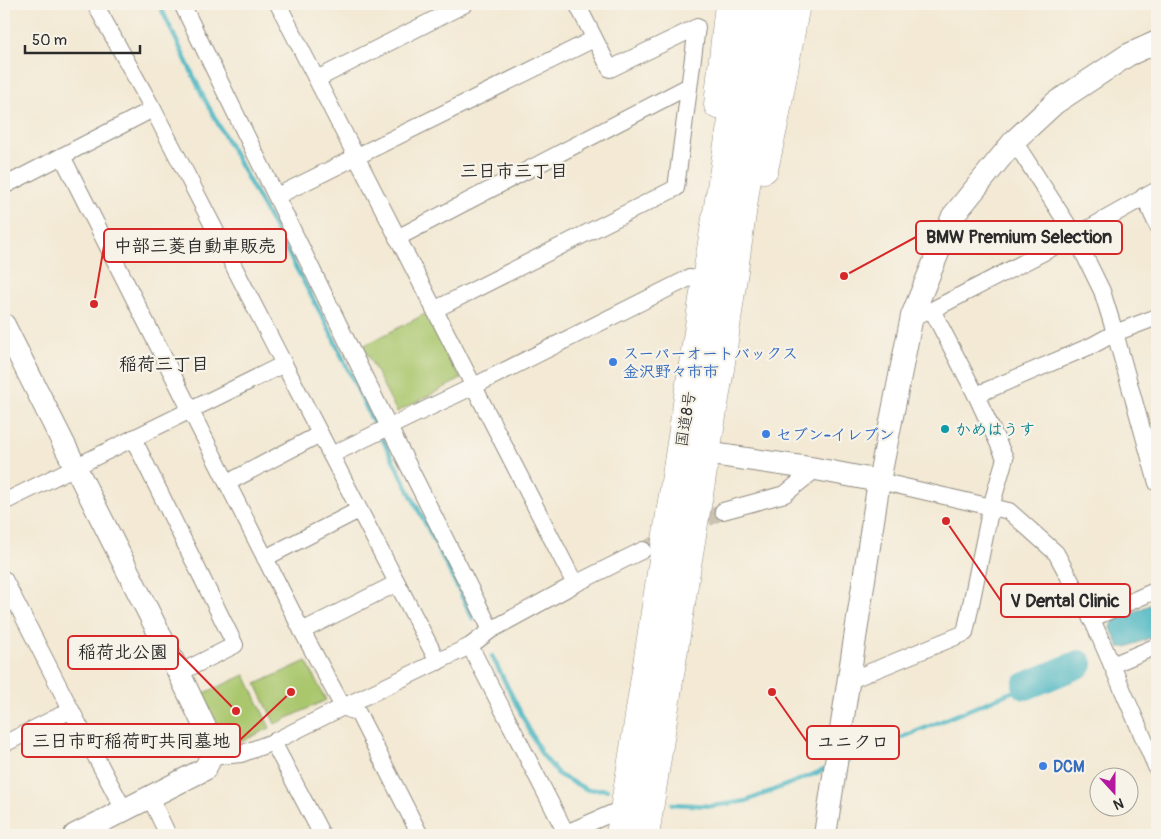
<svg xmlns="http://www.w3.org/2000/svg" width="1161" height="839" font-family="Pangolin,'Klee One',sans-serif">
<rect width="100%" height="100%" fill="#f7f3e8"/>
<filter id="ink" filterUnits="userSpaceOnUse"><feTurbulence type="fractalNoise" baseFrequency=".02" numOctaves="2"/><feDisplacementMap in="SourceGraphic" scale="10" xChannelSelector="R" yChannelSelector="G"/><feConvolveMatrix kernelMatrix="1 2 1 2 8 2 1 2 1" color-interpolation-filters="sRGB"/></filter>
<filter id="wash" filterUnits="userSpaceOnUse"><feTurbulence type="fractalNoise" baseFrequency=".0096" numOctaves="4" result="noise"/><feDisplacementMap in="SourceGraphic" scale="20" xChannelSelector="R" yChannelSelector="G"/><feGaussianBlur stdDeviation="1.12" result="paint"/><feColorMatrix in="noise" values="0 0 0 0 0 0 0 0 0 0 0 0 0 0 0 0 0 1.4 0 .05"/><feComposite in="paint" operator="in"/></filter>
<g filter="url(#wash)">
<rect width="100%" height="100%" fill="#f3e9d4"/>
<g fill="#aac76e" stroke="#6a794c">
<path d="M427,313L461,379L397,412L363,346Z"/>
<path d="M306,661L326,700L275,724L256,684Z"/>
<path d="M245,675L270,728L228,748L202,694Z"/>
</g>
<path fill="#49b6c3" stroke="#3a7077" d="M1157,602V635L1127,647H1119L1111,628L1114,620Z"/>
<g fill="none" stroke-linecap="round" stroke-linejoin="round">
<g stroke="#49b6c3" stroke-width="4.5">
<path d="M159,4L203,96L327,325L374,424"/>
<path d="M382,438L450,572L473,619"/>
<path d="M492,656L541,753L559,775L588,790L600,789L607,790"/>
<path d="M843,762L1026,686"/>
<path d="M672,804L712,806L746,801L829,768"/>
</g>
<path stroke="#49b6c3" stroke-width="28" d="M1026,686L1079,664"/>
</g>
</g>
<g filter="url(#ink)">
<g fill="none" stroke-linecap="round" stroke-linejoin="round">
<path stroke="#cbc3b2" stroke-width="16" stroke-dasharray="16 8" stroke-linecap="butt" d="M643,550L723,511"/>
<defs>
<g id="street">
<path d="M95,4L153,109L284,364"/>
<path d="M182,4L389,427L491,630"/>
<path d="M278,4L575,584"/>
<path d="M317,79L465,4"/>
<path d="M62,156L302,631L343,707L358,713L420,835"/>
<path d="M4,186L153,109"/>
<path d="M277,196L594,39"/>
<path d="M1144,196L1157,225"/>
<path d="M397,238L689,86"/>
<path d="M434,310L676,188L697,27L610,69L577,4"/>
<path d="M932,310L976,395"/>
<path d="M912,316L932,310L1075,236L1157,190"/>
<path d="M1157,317L1115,333L1157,483"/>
<path d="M133,438L235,645L179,673"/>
<path d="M331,455L438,662"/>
<path d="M879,481L1009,511L1056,553L1094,624L1157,769"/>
<path d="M227,483L320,434"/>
<path d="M4,502L284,364L331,455L474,386L689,278L706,280"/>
<path d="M723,511L785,494L816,469"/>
<path d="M265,558L359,510"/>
<path d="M4,579L71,710L124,810"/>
<path d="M1091,619L1157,590"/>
<path d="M302,631L397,583"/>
<path d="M470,646L566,833L624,808"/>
<path d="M1112,665L1157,646"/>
<path d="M848,681L965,633L991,507L1005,458L976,395L1093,345L1115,333L1102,291L1075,236L1014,141"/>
<path d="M273,742L322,835"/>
<path d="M4,744L71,710"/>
<path d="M211,757L241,754L273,742L343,707L470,646L491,630L575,584L643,550"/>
<path d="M150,797L168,835"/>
</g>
<g id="secondary">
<path d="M4,325L179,673L212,742L211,757L205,769L75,835"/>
<path d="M705,453L816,469L879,481"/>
<path d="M825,835L879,481L912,316L953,216L1014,141L1055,103L1128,55L1157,42"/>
</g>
<g id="highway">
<path d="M718,105L729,4"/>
<path d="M764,169L774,124L796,4"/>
<path d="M620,835L634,749L706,280L751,4"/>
<path d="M645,835L687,565L720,369L759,93L775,4"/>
</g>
</defs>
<use href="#street" stroke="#8f8a80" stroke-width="18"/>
<use href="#secondary" stroke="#8f8a80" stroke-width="24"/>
<use href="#highway" stroke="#8f8a80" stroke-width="29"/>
<use href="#street" stroke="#fff" stroke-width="16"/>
<use href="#secondary" stroke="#fff" stroke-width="22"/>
<use href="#highway" stroke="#fff" stroke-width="28"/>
</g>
</g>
<g fill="#3f7fe0" stroke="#f7f3e8" stroke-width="2">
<circle cx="613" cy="362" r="5"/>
<circle cx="766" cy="434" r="5"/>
<circle cx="1043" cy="766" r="5"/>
</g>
<circle fill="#0f9aa8" stroke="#f7f3e8" stroke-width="2" cx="945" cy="429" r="5"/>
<g text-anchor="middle" stroke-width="4.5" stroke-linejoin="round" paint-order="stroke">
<g font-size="16" font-weight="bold" fill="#366cbe" stroke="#f7f3e8" text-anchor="start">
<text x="623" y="359">スーパーオートバックス<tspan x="623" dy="18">金沢野々市市</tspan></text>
<text x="776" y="440">セブン-イレブン</text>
<text x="1053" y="772">DCM</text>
</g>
<g font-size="16" fill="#2b2b2b" stroke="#f7f3e8">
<text transform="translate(685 419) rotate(-81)" y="6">国道8号</text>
</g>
<g font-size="16" font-weight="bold" fill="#0d838f" stroke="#f7f3e8" text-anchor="start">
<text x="955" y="435">かめはうす</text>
</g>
<g font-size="18" font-weight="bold" fill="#2b2b2b" stroke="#f7f3e8">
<text x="514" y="177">三日市三丁目</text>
<text x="164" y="370">稲荷三丁目</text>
</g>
</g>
<path fill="none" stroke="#d62828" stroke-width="2" d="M844 276L916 237M94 304L104 246M946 521L1001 601M236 711L178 652M291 692L240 740M772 692L807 742"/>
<g fill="#d62828" stroke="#f7f3e8" stroke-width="2">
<circle cx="844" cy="276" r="5"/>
<circle cx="94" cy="304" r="5"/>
<circle cx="946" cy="521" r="5"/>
<circle cx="236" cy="711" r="5"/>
<circle cx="291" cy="692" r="5"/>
<circle cx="772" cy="692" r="5"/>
</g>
<g fill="#f7f3e8" stroke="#d62828" stroke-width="2">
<rect x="916" y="221" width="206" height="33" rx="5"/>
<rect x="104" y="229" width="182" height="33" rx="5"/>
<rect x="1001" y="584" width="129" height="33" rx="5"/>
<rect x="68" y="636" width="110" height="33" rx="5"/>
<rect x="22" y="724" width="218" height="33" rx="5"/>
<rect x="807" y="726" width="92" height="33" rx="5"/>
</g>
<g font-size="18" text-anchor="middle" font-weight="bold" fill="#2b2b2b">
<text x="1019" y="243">BMW Premium Selection</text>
<text x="195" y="252">中部三菱自動車販売</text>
<text x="1065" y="607">V Dental Clinic</text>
<text x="123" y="658">稲荷北公園</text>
<text x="131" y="747">三日市町稲荷町共同墓地</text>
<text x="853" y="748">ユニクロ</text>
</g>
<rect width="1161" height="839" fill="none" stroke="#f7f3e8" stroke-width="20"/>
<g transform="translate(1114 792) rotate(159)"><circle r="24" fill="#f7f3e8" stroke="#a5a39c"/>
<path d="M0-4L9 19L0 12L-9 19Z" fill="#b5179e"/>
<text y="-8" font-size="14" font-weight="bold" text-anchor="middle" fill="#2b2b2b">N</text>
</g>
<path d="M25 45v8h115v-8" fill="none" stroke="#2b2b2b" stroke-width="2.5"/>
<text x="32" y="45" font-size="15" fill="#2b2b2b" stroke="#f7f3e8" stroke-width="4" paint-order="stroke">50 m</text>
</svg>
